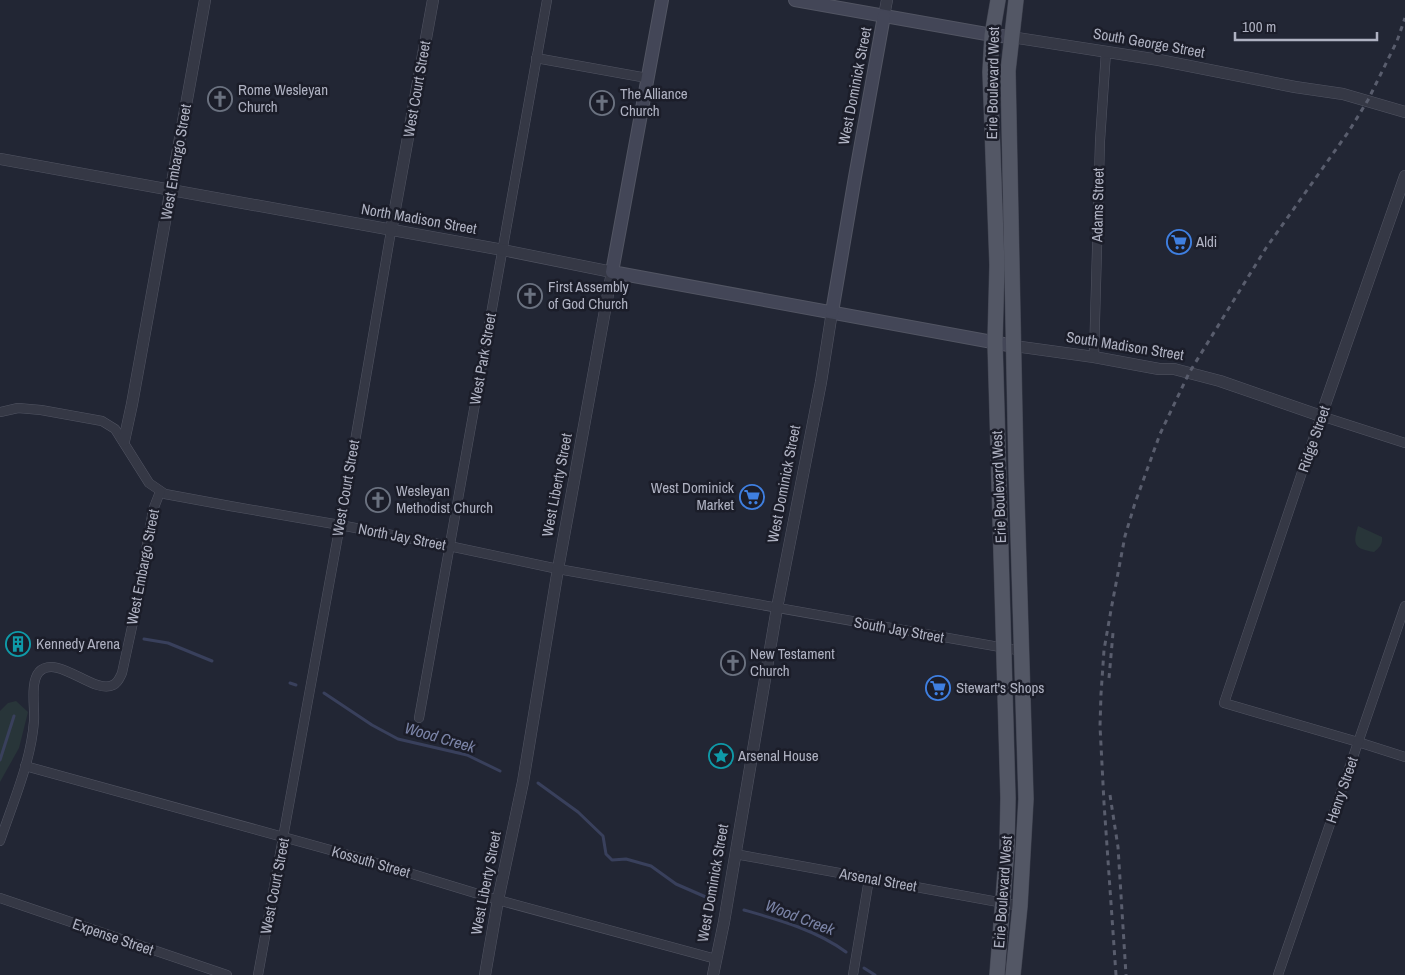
<svg xmlns="http://www.w3.org/2000/svg" width="1405" height="975" font-family="'Archivo Narrow',sans-serif">
<rect width="100%" height="100%" fill="#222634"/>
<g fill="#283539">
<path d="M1358,526L1382,537C1383,544 1379,548 1374,552C1355,549 1352,545 1358,526Z"/>
<path d="M16,701L28,712L19,748L0,782V711L8,703Z"/>
</g>
<g fill="none" stroke-linecap="round" stroke-linejoin="round">
<g stroke="#39405c" stroke-width="3">
<path d="M144,639L168,643L212,661"/>
<path d="M290,683L296,685"/>
<path d="M324,693L372,725L398,739L467,755L500,771"/>
<path d="M0,760L14,716"/>
<path d="M538,783L578,812L603,836L606,854L612,860L626,859L651,866L676,884L715,901"/>
<path d="M744,910C779,920 816,930 846,952"/>
<path d="M864,968L875,975"/>
</g>
<defs>
<g id="minor">
<path d="M536,58L647,78"/>
<path d="M1094,357L1100,141L1106,52"/>
<path d="M0,412L18,408L41,410L102,421L115,429L149,483L165,494L230,506L340,525L449,546L558,569L1022,651"/>
<path d="M1405,443L1321,416L1224,703L1358,742L1405,757"/>
<path d="M419,718L547,0"/>
<path d="M25,766L363,859L498,900L716,959"/>
<path d="M0,841C13,802 31,762 34,721C35,708 30,682 39,672C57,653 94,695 113,685C118,683 120,677 122,673L135,613L153,510L160,492"/>
<path d="M735,854L1020,906"/>
<path d="M0,898L227,975"/>
<path d="M258,975L353,453L391,231"/>
<path d="M853,975L869,879"/>
<path d="M1278,975L1405,606"/>
</g>
<g id="tertiary">
<path d="M884,16L887,0"/>
<path d="M1011,37L1159,60L1295,87L1343,94L1405,112"/>
<path d="M0,159L503,250L612,272L558,569L523,782L498,900L485,975"/>
<path d="M391,231L433,0"/>
<path d="M1014,346L1094,357L1159,369H1174L1220,381L1321,416L1405,176"/>
<path d="M124,441L132,404L205,0"/>
<path d="M713,975L724,922L777,608L821,382L832,312"/>
</g>
<g id="secondary">
<path d="M662,0L612,272L1014,346"/>
<path d="M795,0L992,35L1011,37"/>
<path d="M832,312L855,177L884,16"/>
</g>
<g id="primary">
<path d="M997,975L1007,848L1008,798L995,342L997,265L990,72L992,35L998,0"/>
<path d="M1013,975L1020,906L1026,799L1016,467L1008,71L1016,0"/>
</g>
</defs>
<use href="#minor" stroke="#525563" stroke-width="10"/>
<use href="#tertiary" stroke="#525563" stroke-width="12"/>
<use href="#secondary" stroke="#525563" stroke-width="14"/>
<use href="#primary" stroke="#3e414e" stroke-width="16"/>
<use href="#minor" stroke="#353845" stroke-width="9"/>
<use href="#tertiary" stroke="#353845" stroke-width="11"/>
<use href="#secondary" stroke="#434657" stroke-width="12"/>
<use href="#primary" stroke="#535765" stroke-width="15"/>
<g stroke="#595d6d" stroke-width="3" stroke-dasharray="5 5" stroke-linecap="butt">
<path d="M1109,678L1113,633"/>
<path d="M1110,795L1118,847L1126,975"/>
<path d="M1116,975L1104,803L1100,726L1101,694L1104,650L1111,610L1125,536L1135,503L1160,434L1189,373L1266,248L1349,131L1368,100L1397,41L1405,18"/>
</g>
</g>
<defs>
<symbol id="church-ring" viewBox="-11 -11 22 22"><circle r="9.5" fill="#1b1d29" stroke="#6b7280" stroke-width="1.5"/><path d="M-1.2-6h2.4v3.5h3.3v2.4h-3.3V6h-2.4V-.1h-3.3v-2.4h3.3Z" fill="#6b7280"/></symbol>
<symbol id="supermarket-ring" viewBox="-11 -11 22 22"><circle r="9.5" fill="#1b1d29" stroke="#3f7fe0" stroke-width="1.5"/><path d="M-6-5.5h2.5l.6 2H6L4.5 2H-2.5L-4.4-4H-6ZM-1.5 3.2a1.3 1.3 0 1 0 .1 0ZM3 3.2a1.3 1.3 0 1 0 .1 0Z" fill="#3f7fe0"/></symbol>
<symbol id="building-ring" viewBox="-11 -11 22 22"><circle r="9.5" fill="#1b1d29" stroke="#0f9aa8" stroke-width="1.5"/><path d="M-4-6H4V6H1V3H-1V6H-4ZM-2.5-4.3h1.7v1.8h-1.7ZM.8-4.3h1.7v1.8H.8ZM-2.5-1h1.7V.8h-1.7ZM.8-1h1.7V.8H.8Z" fill="#0f9aa8"/></symbol>
<symbol id="sight-ring" viewBox="-11 -11 22 22"><circle r="9.5" fill="#1b1d29" stroke="#0f9aa8" stroke-width="1.5"/><path d="M0-6L1.8-2.2L6-1.7L2.9 1.2L3.7 5.4L0 3.3L-3.7 5.4L-2.9 1.2L-6-1.7L-1.8-2.2Z" fill="#0f9aa8"/></symbol>
</defs>
<g fill-rule="evenodd">
<use href="#church-ring" x="206" y="85" width="28" height="28"/>
<use href="#church-ring" x="588" y="89" width="28" height="28"/>
<use href="#supermarket-ring" x="1165" y="228" width="28" height="28"/>
<use href="#church-ring" x="516" y="282" width="28" height="28"/>
<use href="#supermarket-ring" x="738" y="483" width="28" height="28"/>
<use href="#church-ring" x="364" y="486" width="28" height="28"/>
<use href="#building-ring" x="4" y="630" width="28" height="28"/>
<use href="#church-ring" x="719" y="649" width="28" height="28"/>
<use href="#supermarket-ring" x="924" y="674" width="28" height="28"/>
<use href="#sight-ring" x="707" y="742" width="28" height="28"/>
</g>
<g text-anchor="middle" stroke-width="5" stroke-linejoin="round" paint-order="stroke">
<g font-size="15" fill="#afb2c2" stroke="#1b1d29">
<text transform="translate(1149 43) rotate(10)" y="5">South George Street</text>
<text transform="translate(993 83) rotate(-89)" y="5">Erie Boulevard West</text>
<text transform="translate(855 86) rotate(-79)" y="5">West Dominick Street</text>
<text transform="translate(417 89) rotate(-80)" y="5">West Court Street</text>
<text transform="translate(176 162) rotate(-80)" y="5">West Embargo Street</text>
<text transform="translate(1098 205) rotate(-89)" y="5">Adams Street</text>
<text transform="translate(419 219) rotate(10)" y="5">North Madison Street</text>
<text transform="translate(1125 346) rotate(9)" y="5">South Madison Street</text>
<text transform="translate(483 359) rotate(-80)" y="5">West Park Street</text>
<text transform="translate(1314 439) rotate(-71)" y="5">Ridge Street</text>
<text transform="translate(784 484) rotate(-79)" y="5">West Dominick Street</text>
<text transform="translate(557 485) rotate(-79)" y="5">West Liberty Street</text>
<text transform="translate(999 487) rotate(-92)" y="5">Erie Boulevard West</text>
<text transform="translate(346 488) rotate(-80)" y="5">West Court Street</text>
<text transform="translate(402 537) rotate(11)" y="5">North Jay Street</text>
<text transform="translate(143 567) rotate(-79)" y="5">West Embargo Street</text>
<text transform="translate(899 630) rotate(10)" y="5">South Jay Street</text>
<text transform="translate(1342 790) rotate(-71)" y="5">Henry Street</text>
<text transform="translate(371 862) rotate(16)" y="5">Kossuth Street</text>
<text transform="translate(878 880) rotate(10)" y="5">Arsenal Street</text>
<text transform="translate(486 883) rotate(-79)" y="5">West Liberty Street</text>
<text transform="translate(713 883) rotate(-80)" y="5">West Dominick Street</text>
<text transform="translate(275 886) rotate(-79)" y="5">West Court Street</text>
<text transform="translate(1003 892) rotate(-86)" y="5">Erie Boulevard West</text>
<text transform="translate(113 937) rotate(19)" y="5">Expense Street</text>
</g>
<g font-size="15" fill="#afb2c2" stroke="#1b1d29" text-anchor="start">
<text x="238" y="95">Rome Wesleyan<tspan x="238" dy="17">Church</tspan></text>
<text x="620" y="99">The Alliance<tspan x="620" dy="17">Church</tspan></text>
<text x="1196" y="247">Aldi</text>
<text x="548" y="292">First Assembly<tspan x="548" dy="17">of God Church</tspan></text>
<text x="734" y="493" text-anchor="end">West Dominick<tspan x="734" dy="17">Market</tspan></text>
<text x="396" y="496">Wesleyan<tspan x="396" dy="17">Methodist Church</tspan></text>
<text x="36" y="649">Kennedy Arena</text>
<text x="750" y="659">New Testament<tspan x="750" dy="17">Church</tspan></text>
<text x="956" y="693">Stewart's Shops</text>
<text x="738" y="761">Arsenal House</text>
</g>
<g font-size="16" font-style="italic" fill="#7b84a7" stroke="#1b1d29">
<text transform="translate(440 737) rotate(16)" y="6">Wood Creek</text>
<text transform="translate(800 917) rotate(21)" y="6">Wood Creek</text>
</g>
</g>
<path d="M1235 32v8h142v-8" fill="none" stroke="#afb2c2" stroke-width="2.5"/>
<text x="1242" y="32" font-size="15" fill="#afb2c2" stroke="#1b1d29" stroke-width="4" paint-order="stroke">100 m</text>
</svg>
